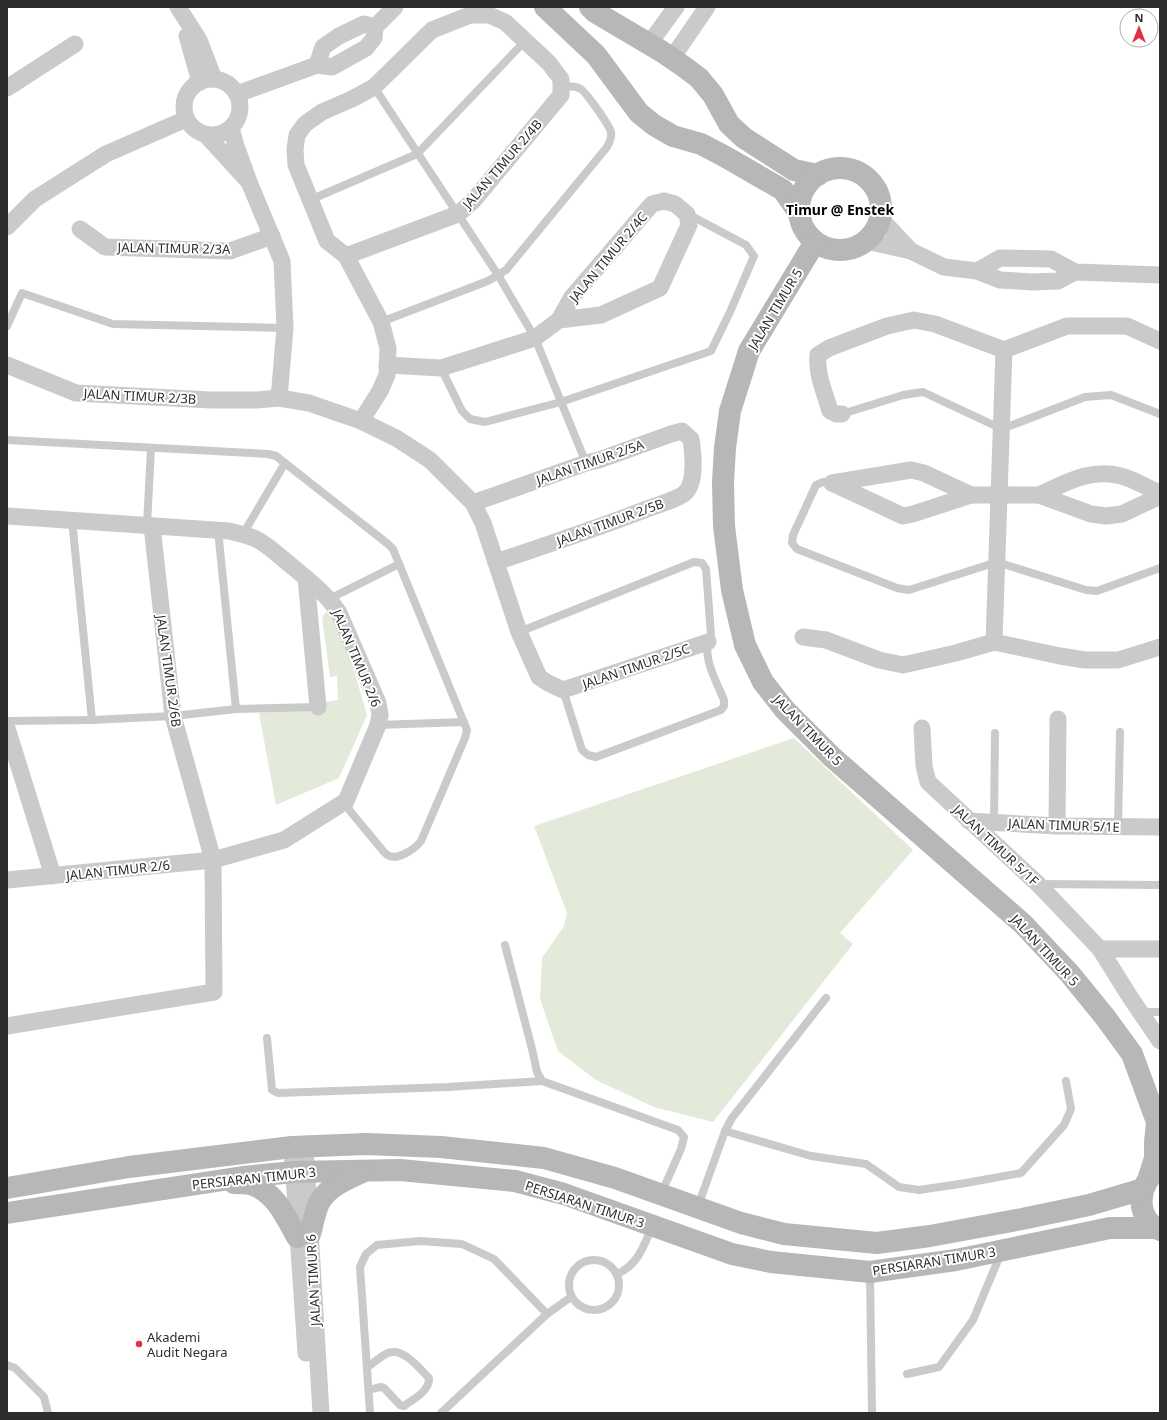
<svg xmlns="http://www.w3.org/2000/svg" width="1167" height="1420" font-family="'Noto Sans',sans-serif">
<rect width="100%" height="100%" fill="#fff"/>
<g fill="#e3eada">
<path d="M329,609L338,616L367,715L339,778L276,805L259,713L338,700L337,676L330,677L322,617Z"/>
<path d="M794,738L913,850L840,933L853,944L713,1122L654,1107L596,1080L558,1051L540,999L542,958L564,926L567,913L534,826Z"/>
</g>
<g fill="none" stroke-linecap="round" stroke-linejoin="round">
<g stroke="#cacaca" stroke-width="8">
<path d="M374,87L498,275L535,338L586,463"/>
<path d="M310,200L417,154L525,41"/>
<path d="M381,322L488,281L506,270L607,147C610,142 612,138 611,132C609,125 585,90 579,88C572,85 567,87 561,89"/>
<path d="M7,326L22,293L113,324L285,328"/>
<path d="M441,368L462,411L470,419L485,422L561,402L711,351L730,312L754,256L746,245L688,214"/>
<path d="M842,414L903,395L923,392L1002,429L1085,397L1111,395L1160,414"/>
<path d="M7,440L268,454L276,456L388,544L393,549L467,730L465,738L421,841C416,848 399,860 389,856C387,855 386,854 384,852L350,811L346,801"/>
<path d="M832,483L823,482L816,485L793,535L792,543L797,549L897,588L909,590L997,562L1086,590L1097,591L1160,568"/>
<path d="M72,520L92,720L173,716L236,709L218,530"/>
<path d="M147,525L151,448"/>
<path d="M243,534L285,463"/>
<path d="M329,599L399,564"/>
<path d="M519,632L694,562L702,563L706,569L711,635C700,655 716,680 724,700V706L721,710L596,757L588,755L582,750L563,690"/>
<path d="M236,709L318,707"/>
<path d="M7,721L92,720"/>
<path d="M378,725L464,722"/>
<path d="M994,822L995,733"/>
<path d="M1118,827L1120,732"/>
<path d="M1038,884L1160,885"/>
<path d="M505,945L532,1049L537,1072L542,1081L678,1130L684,1137L681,1149L661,1194"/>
<path d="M1141,1012H1160"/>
<path d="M267,1038L272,1090L278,1093L448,1087L542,1081"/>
<path d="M725,1131L732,1118L826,998"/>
<path d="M698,1206L725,1131L811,1156L866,1164L899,1187L919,1190L966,1183L1021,1173L1064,1125L1071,1109L1066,1081"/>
<circle cx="594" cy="1285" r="25"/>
<path d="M870,1272L872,1413"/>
<path d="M617,1274C638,1265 643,1247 652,1227"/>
<path d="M7,1365L15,1368L44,1397L48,1413"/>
<path d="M367,1367C374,1363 381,1356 388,1353C403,1347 419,1368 429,1378C430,1391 413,1399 404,1406L400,1405L384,1388L380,1387L369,1390"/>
<path d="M907,1374L939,1367L973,1320L1001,1253"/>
<path d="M370,1413L360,1267L366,1254L377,1245L420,1241L462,1244L494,1259L547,1314"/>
<path d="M441,1413L547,1314L571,1297"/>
</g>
<g stroke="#cacaca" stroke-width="17">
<path d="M178,7L199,40L214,79"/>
<path d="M187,36L200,82"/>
<path d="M649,44L676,7"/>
<path d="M672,58L707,7"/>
<path d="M317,65L323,47L339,36L364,24L375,27"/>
<circle cx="212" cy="107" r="28"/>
<path d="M7,88L75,44"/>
<path d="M237,94L317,65L332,67L366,48L374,38L375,27L395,7"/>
<path d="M206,135L249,182L236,146L231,128"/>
<path d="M249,182L282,261L285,328L279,398"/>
<path d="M880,218L911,251"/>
<path d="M7,227L35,199L106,154L186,119"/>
<path d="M80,229L105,247L230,251L272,236"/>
<path d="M866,241L911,251L944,267L977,271L1000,280L1033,282L1058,281L1075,272"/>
<path d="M346,256L458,214L473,201L561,95V79L549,63L505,22L489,15H470L432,30L374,87L352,99L322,112L305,124L297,135L295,149L296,165L327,241L346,256L381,322L388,348L387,375L380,391L361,421"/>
<path d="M977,271L1000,258L1051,259L1075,272L1160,275"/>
<path d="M7,365L76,393L211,400H257L279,398L309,403L361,421L396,438L430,460L473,503L483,523L519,632L539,677L548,683L563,690L708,642"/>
<path d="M387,365L441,368L535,338L559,320L572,297L652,204L664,201L675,204L687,214L689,225L660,288L601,315L559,320"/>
<path d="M842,414H836L830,411C825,393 816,374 818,355L829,348L887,326L914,320L935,324L1004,350L1067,326H1127L1160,341"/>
<path d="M832,483L903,516L913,514L971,495H1039L1091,514L1106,516L1122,514L1160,496"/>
<path d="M832,483L911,470L924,473L971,495"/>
<path d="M1039,495C1066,483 1090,468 1121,476C1134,479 1147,488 1160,493"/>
<path d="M473,503L586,463L599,460L671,434L682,431L691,439C693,452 696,481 686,492C681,498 655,506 647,509C597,528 547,545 496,562"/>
<path d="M7,516L229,531C238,533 247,535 256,539C268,545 278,555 288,563C307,579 326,593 339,613L378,703L380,715L378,725L346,801L284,840L213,860L7,880"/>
<path d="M306,578L318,707"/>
<path d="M803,637L826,640L879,660L903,665L956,653L994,642L1060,656L1085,660H1118L1160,647"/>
<path d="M994,642L1004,350"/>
<path d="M7,728L53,876"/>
<path d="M922,728L924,766L928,782L1038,884L1100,949L1130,997L1160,1041"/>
<path d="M969,821L1057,826L1160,827"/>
<path d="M1057,826L1058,719"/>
<path d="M1100,949H1160"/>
<path d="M7,1026L214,992L213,860L173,716L152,526"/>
<path d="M292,1147L306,1353"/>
<path d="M305,1147L321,1413"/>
</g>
<g stroke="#b7b7b7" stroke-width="22">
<path d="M545,7L596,55L639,113L654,125L673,136L701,144L724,156L783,190L799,213"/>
<path d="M590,7L595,12L661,51L683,66L699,78L713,95L729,124L744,138L794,170L818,175"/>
<circle cx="840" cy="209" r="41"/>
<path d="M815,242L749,351L730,411L725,448L723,482L724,526L732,590L745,645L763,682L785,710L832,757L1023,924L1070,974L1105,1017L1132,1054L1160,1130"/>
<path d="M1160,1169C1137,1182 1134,1218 1160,1230"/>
<path d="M1149,1177L1155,1158V1142L1157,1123"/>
<path d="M234,1183C239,1183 245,1183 250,1184C275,1191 286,1217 297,1237"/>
<path d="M7,1188L129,1167L292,1147L366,1144L441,1147L544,1158L615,1178L741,1223L784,1234L877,1243L930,1236L1022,1219L1089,1205L1143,1189"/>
<path d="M7,1213L243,1177L294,1172L400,1170L515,1181L564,1194L732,1254L771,1262L870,1272L956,1260L1110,1228H1156"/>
<path d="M310,1234C313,1224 315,1210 320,1201C329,1186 347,1179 362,1172"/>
</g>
</g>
<circle fill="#e32f44" stroke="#fff" stroke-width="1.5" cx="139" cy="1344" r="4"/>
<g text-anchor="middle" stroke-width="4" stroke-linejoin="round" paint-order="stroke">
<g font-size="13" fill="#2d2d2d" stroke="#fff">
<text transform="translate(502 164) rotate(-49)" y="5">JALAN TIMUR 2/4B</text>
<text transform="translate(174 248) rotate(1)" y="5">JALAN TIMUR 2/3A</text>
<text transform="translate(608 257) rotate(-50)" y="5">JALAN TIMUR 2/4C</text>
<text transform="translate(775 309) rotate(-59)" y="5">JALAN TIMUR 5</text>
<text transform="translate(140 396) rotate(3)" y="5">JALAN TIMUR 2/3B</text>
<text transform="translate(590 462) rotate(-19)" y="5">JALAN TIMUR 2/5A</text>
<text transform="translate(610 522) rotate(-20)" y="5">JALAN TIMUR 2/5B</text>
<text transform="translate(357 658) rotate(67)" y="5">JALAN TIMUR 2/6</text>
<text transform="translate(636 666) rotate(-19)" y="5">JALAN TIMUR 2/5C</text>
<text transform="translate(169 671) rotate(82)" y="5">JALAN TIMUR 2/6B</text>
<text transform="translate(808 730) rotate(46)" y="5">JALAN TIMUR 5</text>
<text transform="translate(1064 825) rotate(2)" y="5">JALAN TIMUR 5/1E</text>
<text transform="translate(996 845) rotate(43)" y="5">JALAN TIMUR 5/1F</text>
<text transform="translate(118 870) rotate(-6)" y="5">JALAN TIMUR 2/6</text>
<text transform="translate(1045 950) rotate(47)" y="5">JALAN TIMUR 5</text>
<text transform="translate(254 1178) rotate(-6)" y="5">PERSIARAN TIMUR 3</text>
<text transform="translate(585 1204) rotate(18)" y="5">PERSIARAN TIMUR 3</text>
<text transform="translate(934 1261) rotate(-9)" y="5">PERSIARAN TIMUR 3</text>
<text transform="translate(313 1280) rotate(-93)" y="5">JALAN TIMUR 6</text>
</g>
<g font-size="13" fill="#2d2d2d" stroke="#fff" text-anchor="start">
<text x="147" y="1342">Akademi<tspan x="147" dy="15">Audit Negara</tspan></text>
</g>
<g font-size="14" font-weight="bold" fill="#000" stroke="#fff">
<text x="840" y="215">Timur @ Enstek</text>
</g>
</g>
<rect width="1167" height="1420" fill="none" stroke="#2d2d2d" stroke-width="16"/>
<g transform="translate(1139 28)"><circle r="19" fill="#ffffff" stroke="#ababab"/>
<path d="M0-3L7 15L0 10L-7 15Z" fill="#e32f44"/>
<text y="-6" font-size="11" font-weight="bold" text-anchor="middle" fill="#2d2d2d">N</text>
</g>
</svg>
